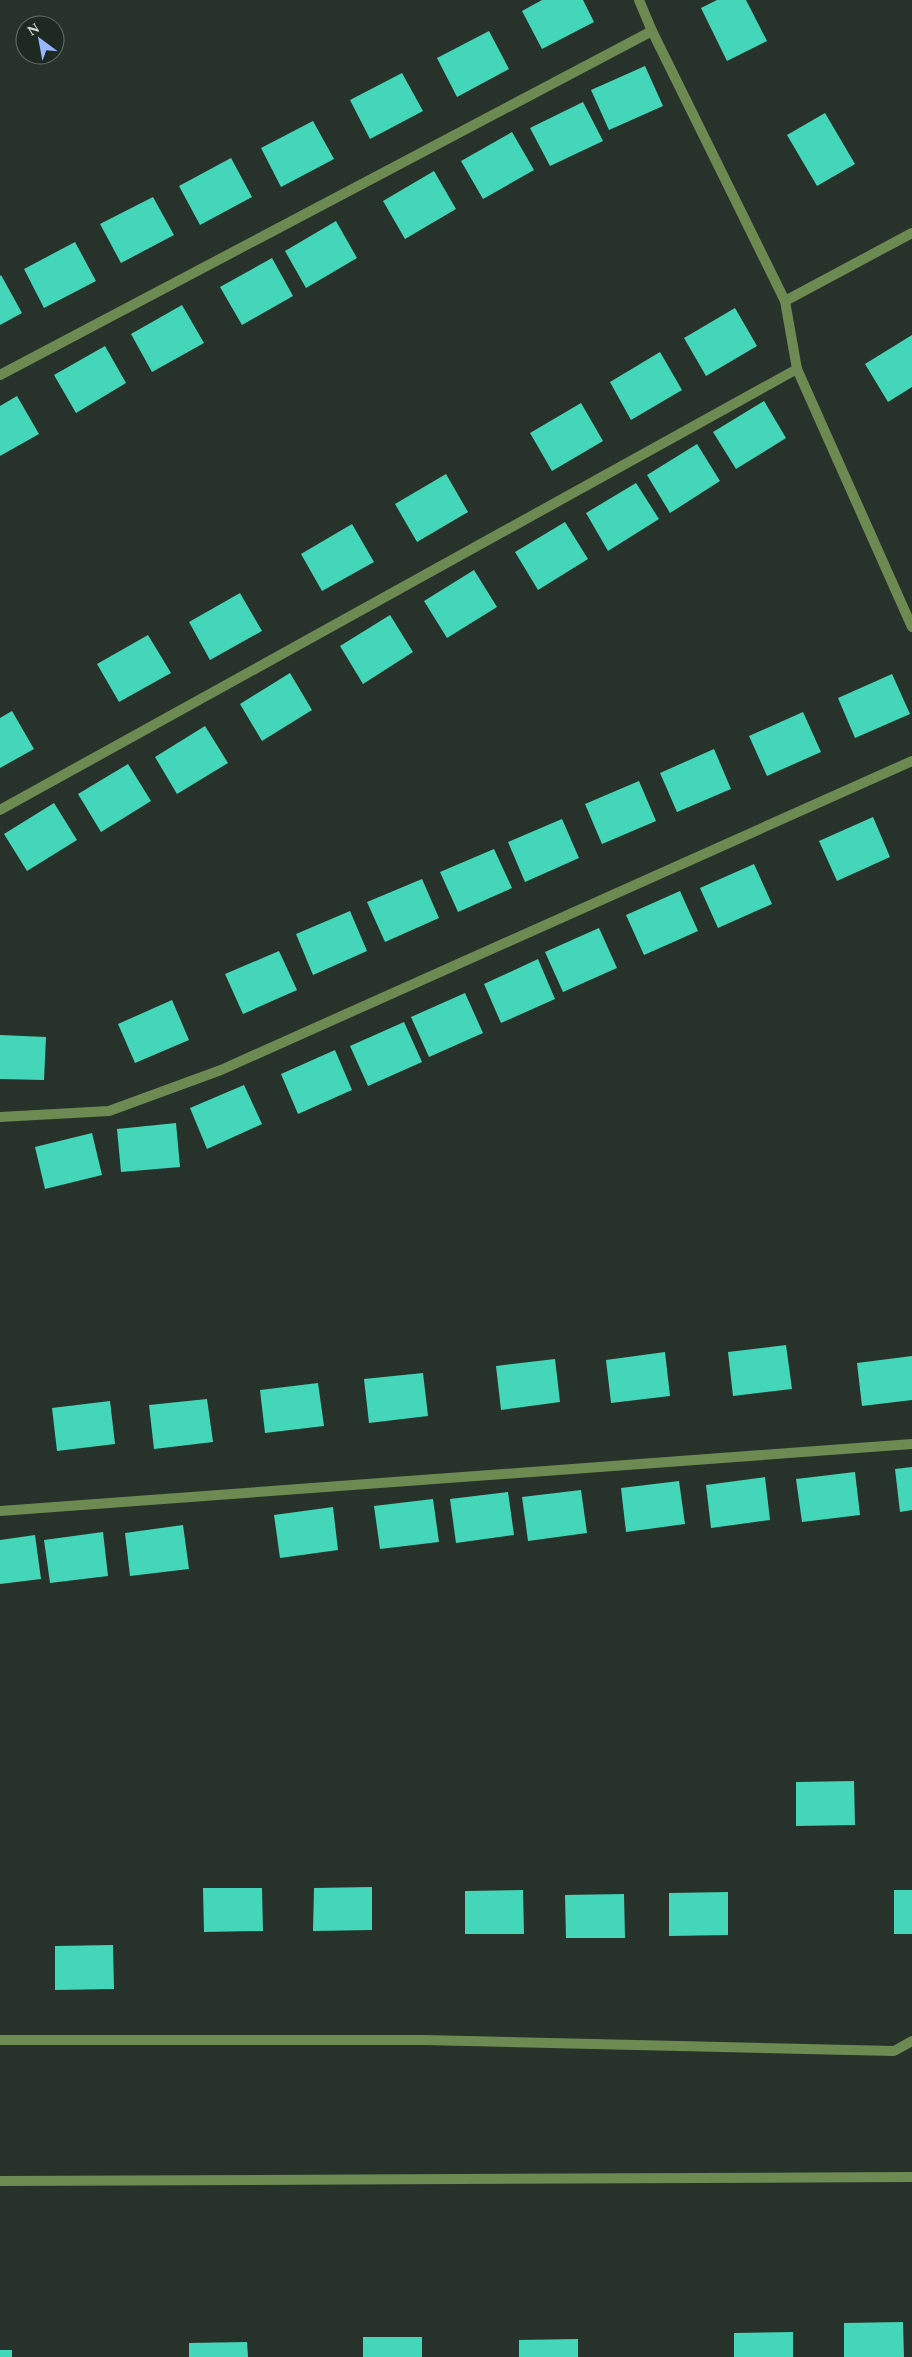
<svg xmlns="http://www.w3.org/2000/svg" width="912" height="2357" font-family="Spectral,serif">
<rect width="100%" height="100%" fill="#27332a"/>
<g fill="#44d6b8">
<path d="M542,0H583L594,22L542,49L522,11Z"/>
<path d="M717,0H746L767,41L727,61L701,8Z"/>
<path d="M489,31L509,69L457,97L437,58Z"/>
<path d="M645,66L663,106L609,130L591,90Z"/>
<path d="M402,73L423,111L370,139L350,100Z"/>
<path d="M583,102L603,141L550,166L530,128Z"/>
<path d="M825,113L855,164L817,186L787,135Z"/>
<path d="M313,121L334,159L281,187L261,148Z"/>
<path d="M512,132L534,170L483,199L461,161Z"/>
<path d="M231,158L252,197L200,225L179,186Z"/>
<path d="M434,171L456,209L405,239L383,201Z"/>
<path d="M153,197L174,235L121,263L100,224Z"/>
<path d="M336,221L357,258L306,288L285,251Z"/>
<path d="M75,242L96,281L44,308L24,269Z"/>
<path d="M272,258L293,296L242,325L220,287Z"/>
<path d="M1,275L22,313L0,325V276Z"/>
<path d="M182,305L204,343L152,372L131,334Z"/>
<path d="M735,308L757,346L706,376L684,338Z"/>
<path d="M912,335V387L888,402L865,364Z"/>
<path d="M105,346L126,383L76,413L54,375Z"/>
<path d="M660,352L682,390L631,420L610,382Z"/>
<path d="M17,396L39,434L0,456V406Z"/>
<path d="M764,401L786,438L736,469L713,432Z"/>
<path d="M581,403L603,441L552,471L530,433Z"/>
<path d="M697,444L720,481L670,513L647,475Z"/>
<path d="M446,474L468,512L417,542L395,504Z"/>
<path d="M636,483L659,519L608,551L586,513Z"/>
<path d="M565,522L588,559L538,590L515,552Z"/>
<path d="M352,524L374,562L322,591L301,554Z"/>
<path d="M474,570L497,607L447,638L424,601Z"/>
<path d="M240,593L262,631L210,660L189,622Z"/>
<path d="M390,615L413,652L363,684L340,646Z"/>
<path d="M148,635L171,673L119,702L97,664Z"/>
<path d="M290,673L312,710L262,741L240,704Z"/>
<path d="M892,674L910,714L855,738L838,698Z"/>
<path d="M12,711L34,749L0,768V718Z"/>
<path d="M803,712L821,752L767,776L749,736Z"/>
<path d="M205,726L228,763L177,794L155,757Z"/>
<path d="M714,749L731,789L677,812L660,773Z"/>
<path d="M128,764L151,801L101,832L78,794Z"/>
<path d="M639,781L656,821L602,844L585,804Z"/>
<path d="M54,803L77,840L27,871L4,834Z"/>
<path d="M873,817L890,857L837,881L819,841Z"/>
<path d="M562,819L579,858L525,882L508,842Z"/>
<path d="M494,849L512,888L458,912L440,872Z"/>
<path d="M754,864L772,904L718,928L700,888Z"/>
<path d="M422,879L439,918L385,942L367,902Z"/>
<path d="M680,891L698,931L644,955L626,915Z"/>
<path d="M350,911L367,951L313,975L296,934Z"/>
<path d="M599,928L617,968L563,992L545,952Z"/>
<path d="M279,951L297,990L243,1014L225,974Z"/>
<path d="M538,959L555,999L501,1023L484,984Z"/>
<path d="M465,993L483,1033L429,1057L411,1017Z"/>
<path d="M172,1000L189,1040L135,1063L118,1024Z"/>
<path d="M404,1022L422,1062L368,1086L350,1046Z"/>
<path d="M0,1035L46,1037L44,1080L0,1079Z"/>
<path d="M335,1050L352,1090L298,1114L281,1074Z"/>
<path d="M244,1085L262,1124L207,1149L190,1108Z"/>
<path d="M176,1123L180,1167L121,1172L117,1129Z"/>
<path d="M92,1133L102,1175L45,1189L35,1147Z"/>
<path d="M786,1345L792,1389L733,1396L728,1352Z"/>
<path d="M665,1352L670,1396L611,1403L606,1360Z"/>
<path d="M912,1356V1400L862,1406L857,1363Z"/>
<path d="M555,1359L560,1402L501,1410L496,1366Z"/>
<path d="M423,1373L428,1416L369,1423L364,1379Z"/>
<path d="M318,1383L324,1426L265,1433L260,1390Z"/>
<path d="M207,1399L213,1442L154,1449L149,1405Z"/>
<path d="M110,1401L115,1444L57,1451L52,1408Z"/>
<path d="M912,1467V1510L900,1512L895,1469Z"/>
<path d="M855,1472L860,1515L802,1522L796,1479Z"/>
<path d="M765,1477L770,1520L711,1528L706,1485Z"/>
<path d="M679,1481L685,1524L626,1532L621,1488Z"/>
<path d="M581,1490L587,1533L528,1541L522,1497Z"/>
<path d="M508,1492L514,1535L456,1543L450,1499Z"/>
<path d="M433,1499L439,1542L380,1549L374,1506Z"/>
<path d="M333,1507L338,1550L280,1558L274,1515Z"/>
<path d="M183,1525L189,1569L130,1576L125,1533Z"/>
<path d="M103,1532L108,1576L50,1583L44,1540Z"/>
<path d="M35,1535L41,1579L0,1584V1540Z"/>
<path d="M854,1781L855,1825L796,1826V1782Z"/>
<path d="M372,1887V1930L313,1931L314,1888Z"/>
<path d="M203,1888H262L263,1931L204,1932Z"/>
<path d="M523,1890L524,1934H465V1891Z"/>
<rect x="894" y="1890" width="18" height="44"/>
<path d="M728,1892V1935L669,1936V1893Z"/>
<path d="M624,1894L625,1938H566L565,1895Z"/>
<path d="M113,1945L114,1989L55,1990V1946Z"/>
<path d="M903,2322L904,2357H844V2323Z"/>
<path d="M793,2332V2357H734V2333Z"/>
<rect x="363" y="2337" width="59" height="20"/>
<path d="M578,2339V2357H519V2340Z"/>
<path d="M247,2342L248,2357H189V2343Z"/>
<rect x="0" y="2350" width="12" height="7"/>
</g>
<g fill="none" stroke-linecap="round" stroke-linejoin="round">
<g stroke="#6d8a53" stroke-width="10">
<path d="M639,0L652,31L785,301L797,369L912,627"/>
<path d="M785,301L912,233"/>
<path d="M0,375L652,31"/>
<path d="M0,810L797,369"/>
<path d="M0,1117L109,1111L221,1070L912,761"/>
<path d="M0,1511L912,1444"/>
<path d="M0,2040H423L894,2051L912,2041"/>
<path d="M0,2181L912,2177"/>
</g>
</g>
<g transform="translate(40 40) rotate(328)"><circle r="24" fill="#1d2921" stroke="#657069"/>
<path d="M0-4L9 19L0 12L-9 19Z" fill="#97b6fd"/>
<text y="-8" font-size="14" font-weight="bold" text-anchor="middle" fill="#d2dad4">N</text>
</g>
</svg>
